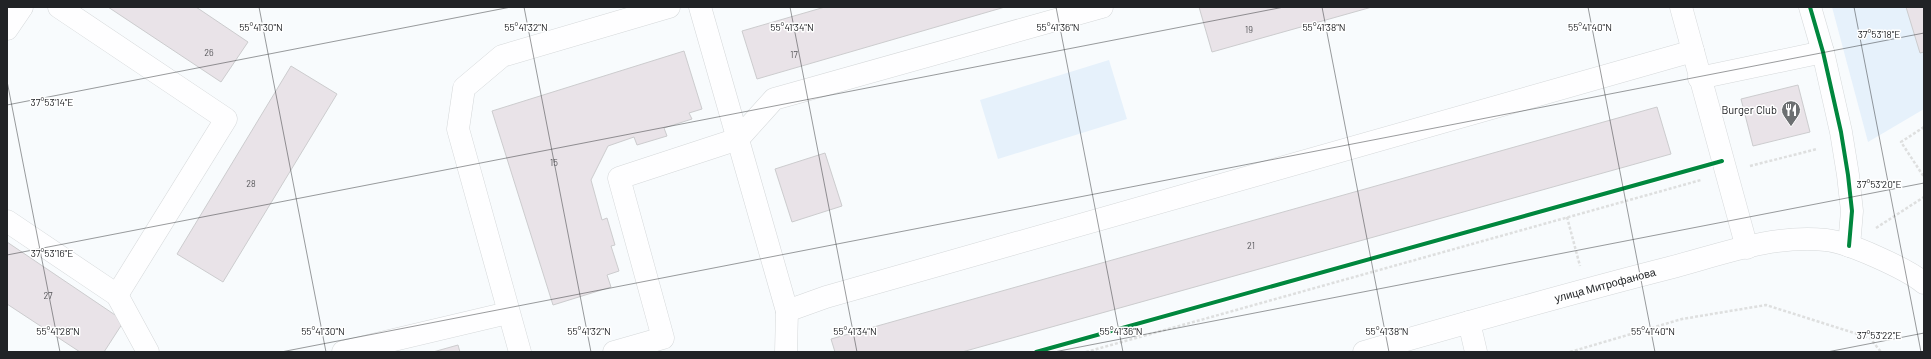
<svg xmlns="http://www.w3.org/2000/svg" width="1931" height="359" font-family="Barlow,sans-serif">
<rect width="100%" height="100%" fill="#f8fbfd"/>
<g fill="#e6f1fb">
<path d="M1832,7H1924V109L1868,142Z"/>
<path d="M1109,60L1127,119L998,159L980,100Z"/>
</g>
<g fill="#e9e3e8" stroke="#ccccce">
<path d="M108,7H196L248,42L221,82Z"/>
<path d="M825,7H1005L757,79L742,31Z"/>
<path d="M1199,7H1372L1212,52Z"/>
<path d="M1906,7H1924V52L1920,53Z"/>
<path d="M684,51L702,109L689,113L692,119L664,128L667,136L637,145L634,137L608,146L591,180L602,220L607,218L615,245L611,246L619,271L607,275L611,287L553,305L492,111Z"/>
<path d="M291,66L337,94L223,282L177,254Z"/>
<path d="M1798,85L1810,132L1753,146L1741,99Z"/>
<path d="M1657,107L1671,154L962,352H835L831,339Z"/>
<path d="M825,153L842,206L792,222L775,169Z"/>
<path d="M7,242L124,321L104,352H80L7,304Z"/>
<path d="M458,345L460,352H433Z"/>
</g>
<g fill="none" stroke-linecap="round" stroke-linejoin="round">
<defs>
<g id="minor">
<path d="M59,7L226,119L117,295"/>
<path d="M700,7L787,311L826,297L1693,51"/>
<path d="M1681,7L1747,248"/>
<path d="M1810,7L1823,52L1841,132L1848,175L1852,211L1849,246"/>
<path d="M7,29L22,7"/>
<path d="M1699,78L1823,52"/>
<path d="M7,221L117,295L148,352"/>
<path d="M1469,322L1476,352"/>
<path d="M343,352L508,313"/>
<path d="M520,352L458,129L464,88L502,56L669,7"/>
<path d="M614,352L663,338L619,178L738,139L774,99L1102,7"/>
<path d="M786,352L787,311"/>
</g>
<path id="major" d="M1364,352C1465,323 1567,294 1669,268C1719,255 1773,234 1826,240C1848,242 1907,269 1924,283"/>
</defs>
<use href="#minor" stroke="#d5d8da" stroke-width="23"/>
<use href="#major" stroke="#d5d8da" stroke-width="23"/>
<g stroke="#dedfdf" stroke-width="2.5" stroke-dasharray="3 2" stroke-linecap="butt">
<path d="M1924,127L1901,142L1924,177"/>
<path d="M1750,166L1817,149"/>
<path d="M1567,217L1580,266"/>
<path d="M1876,228L1924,197"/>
<path d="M1086,352L1701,180"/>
<path d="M1570,352L1682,319L1766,305L1870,338L1881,352"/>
</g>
<use href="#minor" stroke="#fefeff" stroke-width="22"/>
<use href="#major" stroke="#fefeff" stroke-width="22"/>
<defs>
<g id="cycleway">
<path d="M1810,7L1823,52L1841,132L1848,175L1852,211L1849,246"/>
<path d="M1036,352L1722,161"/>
</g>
</defs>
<use href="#cycleway" stroke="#fff" stroke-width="6"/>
<use href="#cycleway" stroke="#00873e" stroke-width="4"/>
</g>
<path fill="none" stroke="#212326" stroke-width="1" stroke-opacity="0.45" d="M259,7L326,352M524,7L591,352M790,7L857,352M1056,7L1123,352M1322,7L1389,352M1588,7L1655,352M1854,7L1921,352M7,81L60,352M7,105L511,7M7,255L1284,7M281,352L1924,33M1054,352L1924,183M1827,352L1924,333"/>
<defs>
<symbol id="restaurant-pin" viewBox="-11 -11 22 30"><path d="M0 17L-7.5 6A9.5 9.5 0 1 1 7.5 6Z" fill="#6c6f71" stroke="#fff"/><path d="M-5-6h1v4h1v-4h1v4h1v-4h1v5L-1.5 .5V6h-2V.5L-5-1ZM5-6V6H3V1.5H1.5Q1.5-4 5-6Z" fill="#fff"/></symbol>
</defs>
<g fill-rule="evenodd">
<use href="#restaurant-pin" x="1780" y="99" width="22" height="30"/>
</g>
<g text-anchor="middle" stroke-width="3" stroke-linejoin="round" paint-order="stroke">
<g font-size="9" fill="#555558">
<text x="1249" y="33">19</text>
<text x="209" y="56">26</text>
<text x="794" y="58">17</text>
<text x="554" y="166">15</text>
<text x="251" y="187">28</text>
<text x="1251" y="249">21</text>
<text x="48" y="299">27</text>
</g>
<g font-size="11" fill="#212326" stroke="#fff" text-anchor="end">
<text x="1777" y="114">Burger Club</text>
</g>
<g font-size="11" fill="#212326" stroke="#fff">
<text transform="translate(1605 285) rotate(-15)" y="4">улица Митрофанова</text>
</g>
</g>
<g font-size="10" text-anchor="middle" fill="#212326" stroke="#fff" stroke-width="3" stroke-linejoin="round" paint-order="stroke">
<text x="261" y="31">55°41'30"N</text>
<text x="526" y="31">55°41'32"N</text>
<text x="792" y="31">55°41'34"N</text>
<text x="1058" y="31">55°41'36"N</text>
<text x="1324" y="31">55°41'38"N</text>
<text x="1590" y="31">55°41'40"N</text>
<text x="1879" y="38">37°53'18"E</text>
<text x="52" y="106">37°53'14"E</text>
<text x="1879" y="188">37°53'20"E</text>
<text x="52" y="257">37°53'16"E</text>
<text x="58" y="335">55°41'28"N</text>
<text x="323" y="335">55°41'30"N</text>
<text x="589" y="335">55°41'32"N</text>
<text x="855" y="335">55°41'34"N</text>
<text x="1121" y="335">55°41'36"N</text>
<text x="1387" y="335">55°41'38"N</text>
<text x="1653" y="335">55°41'40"N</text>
<text x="1879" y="339">37°53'22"E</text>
</g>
<rect width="1931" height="359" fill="none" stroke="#212326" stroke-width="16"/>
</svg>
